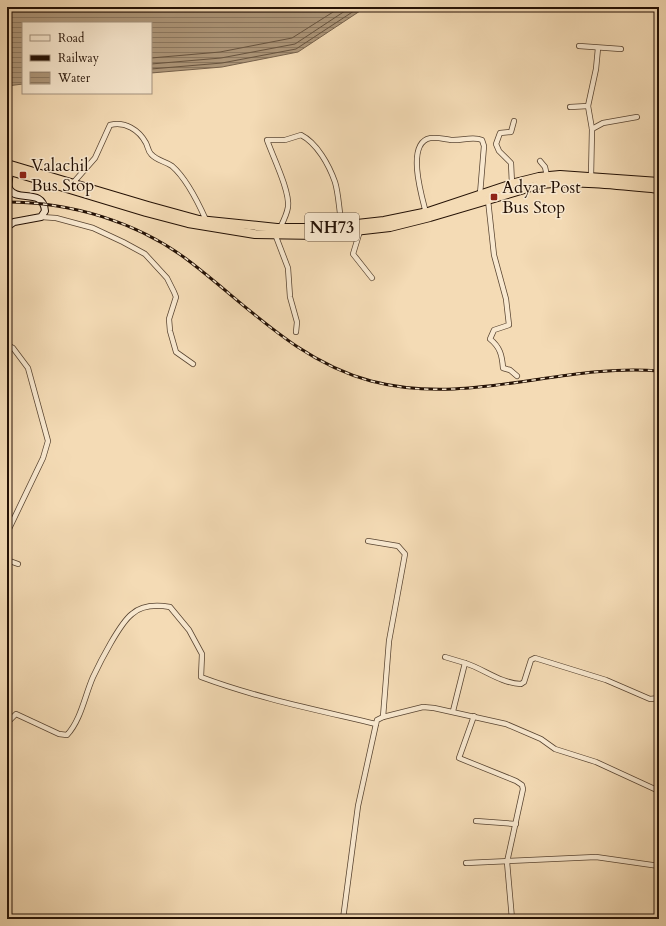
<svg xmlns="http://www.w3.org/2000/svg" width="666" height="926" font-family="Cardo,serif">
<defs>
<pattern id="water-rules" width="6" height="5" patternUnits="userSpaceOnUse"><rect width="6" height="5" fill="#ad9679"/><path d="M0 2.5h6" fill="none" stroke="#8d7961"/></pattern>
</defs>
<rect width="100%" height="100%" fill="#f4dbb5"/>
<filter id="stains"><feTurbulence type="fractalNoise" baseFrequency=".005" numOctaves="4"/><feColorMatrix values="0 0 0 0 .2 0 0 0 0 .09 0 0 0 0 .02 0 0 0 .5 -.17"/></filter>
<radialGradient id="worn" r=".72"><stop offset=".6" stop-color="#630" stop-opacity="0"/><stop offset="1" stop-color="#630" stop-opacity=".3"/></radialGradient>
<path fill="url(#water-rules)" stroke="#76614b" d="M7,7H366L298,52L222,67L151,73V23H23V84L7,86Z"/>
<g fill="none" stroke-linecap="round" stroke-linejoin="round">
<g stroke="#68543f" stroke-width="1">
<path d="M151,58L220,52L292,38L341,7"/>
<path d="M151,64L221,58L295,44L351,7"/>
<path d="M151,69L222,63L296,49L360,7"/>
</g>
<defs>
<g id="street">
<path d="M579,46L621,49"/>
<path d="M570,107L588,106"/>
<path d="M592,129L603,123L637,117"/>
<path d="M540,161L545,167L547,176"/>
<path d="M591,177L592,129L588,106L596,69L598,48"/>
<path d="M73,183L95,158L110,125C125,121 139,130 146,143C148,147 148,151 151,154C157,161 165,161 172,166C187,179 198,202 206,220"/>
<path d="M512,184L511,163L499,151L496,144L500,133L511,132L514,121"/>
<path d="M488,200L494,255L506,299L509,325L494,330L490,339C500,347 502,355 503,368L510,370L517,376"/>
<path d="M426,213C422,197 407,148 427,139C434,136 443,139 451,140C461,141 473,136 482,140L484,146L480,194"/>
<path d="M41,217L56,218L93,228L123,242L145,254L167,278L174,292L176,297L169,319L170,331L176,352L193,364"/>
<path d="M280,228C283,222 287,214 288,207C290,191 273,157 267,140H285L301,135C317,143 329,165 335,182C339,195 339,212 342,226"/>
<path d="M360,231L353,254L372,278"/>
<path d="M275,234L288,268L290,297L297,322L296,332"/>
<path d="M7,345L13,348L28,368L48,441L43,458L7,533"/>
<path d="M368,541L398,546L405,554L389,641L383,717"/>
<path d="M7,560L18,564"/>
<path d="M445,657L465,663"/>
<path d="M453,711L465,663C484,669 500,683 521,684L524,682L531,660L535,658L606,680L650,699L659,698"/>
<path d="M474,716L459,758L516,781L522,785L523,789L507,862L512,919"/>
<path d="M7,723L16,714L59,734L67,735C81,720 85,695 93,677C100,662 120,623 132,614C142,605 158,605 170,607L189,630L202,654L201,677C257,698 317,710 376,724"/>
<path d="M476,821L516,824"/>
<path d="M466,863L596,857L659,866"/>
<path d="M343,919L358,806L376,724L377,720L383,717L423,707L434,708L506,724L541,739L555,749L596,762L659,791"/>
</g>
<path id="secondary" d="M7,227L14,222L41,217L45,211C43,188 18,202 10,190C7,186 10,174 10,168"/>
<g id="highway">
<path d="M7,164L148,206L199,220L277,228H321L384,221L428,212L515,183L539,177L560,175L659,182"/>
<path d="M7,170L146,212L188,223L255,234L319,235L390,227L430,217L541,184C580,180 620,185 659,189"/>
</g>
</defs>
<use href="#street" stroke="#584431" stroke-width="6"/>
<use href="#secondary" stroke="#241105" stroke-width="8"/>
<use href="#highway" stroke="#241105" stroke-width="10"/>
<use href="#street" stroke="#f8e8cf" stroke-width="4.5"/>
<use href="#secondary" stroke="#f8e8cf" stroke-width="6"/>
<use href="#highway" stroke="#f4dbb5" stroke-width="8"/>
<defs>
<path id="rail" d="M7,202C71,202 138,222 189,261C248,306 297,361 371,381C470,407 560,363 659,371"/>
</defs>
<use href="#rail" stroke="#241105" stroke-width="3"/>
<use href="#rail" stroke="#f8e8cf" stroke-width="1.5" stroke-dasharray="4.5" stroke-linecap="butt"/>
</g>
<g fill="#8f2418" stroke="#f8e8cf" stroke-width="1.5">
<rect x="19" y="171" width="8" height="8" rx="2"/>
<rect x="490" y="193" width="8" height="8" rx="2"/>
</g>
<g text-anchor="middle" stroke-width="3" stroke-linejoin="round" paint-order="stroke">
<rect fill="#f8e8cf" stroke="#645242" stroke-width="1" x="305" y="213" width="54" height="28" rx="3"/>
<g font-size="16" font-weight="bold" fill="#241105">
<text x="332" y="233">NH73</text>
</g>
<g font-size="17" fill="#241105" stroke="#f8e8cf" text-anchor="start">
<text x="31" y="171">Valachil<tspan x="31" dy="20">Bus Stop</tspan></text>
<text x="502" y="193">Adyar Post<tspan x="502" dy="20">Bus Stop</tspan></text>
</g>
</g>
<rect width="666" height="926" fill="none" stroke="#f4dbb5" stroke-width="24"/>
<rect x="8" y="8" width="650" height="910" fill="none" stroke="#241105" stroke-width="2"/>
<rect x="12" y="12" width="642" height="902" fill="none" stroke="#241105"/>
<rect x="22" y="22" width="130" height="72" fill="#f8e8cf" stroke="#a3927e"/>
<rect x="30" y="35" width="20" height="6" fill="#f8e8cf" stroke="#a3927e"/>
<text x="58" y="42" font-size="12" fill="#241105">Road</text>
<rect x="30" y="55" width="20" height="6" fill="#241105" stroke="#a3927e"/>
<text x="58" y="62" font-size="12" fill="#241105">Railway</text>
<rect x="30" y="72" width="20" height="12" fill="url(#water-rules)" stroke="#a3927e"/>
<text x="58" y="82" font-size="12" fill="#241105">Water</text>
<rect width="100%" height="100%" filter="url(#stains)"/>
<rect width="100%" height="100%" fill="url(#worn)"/>
</svg>
